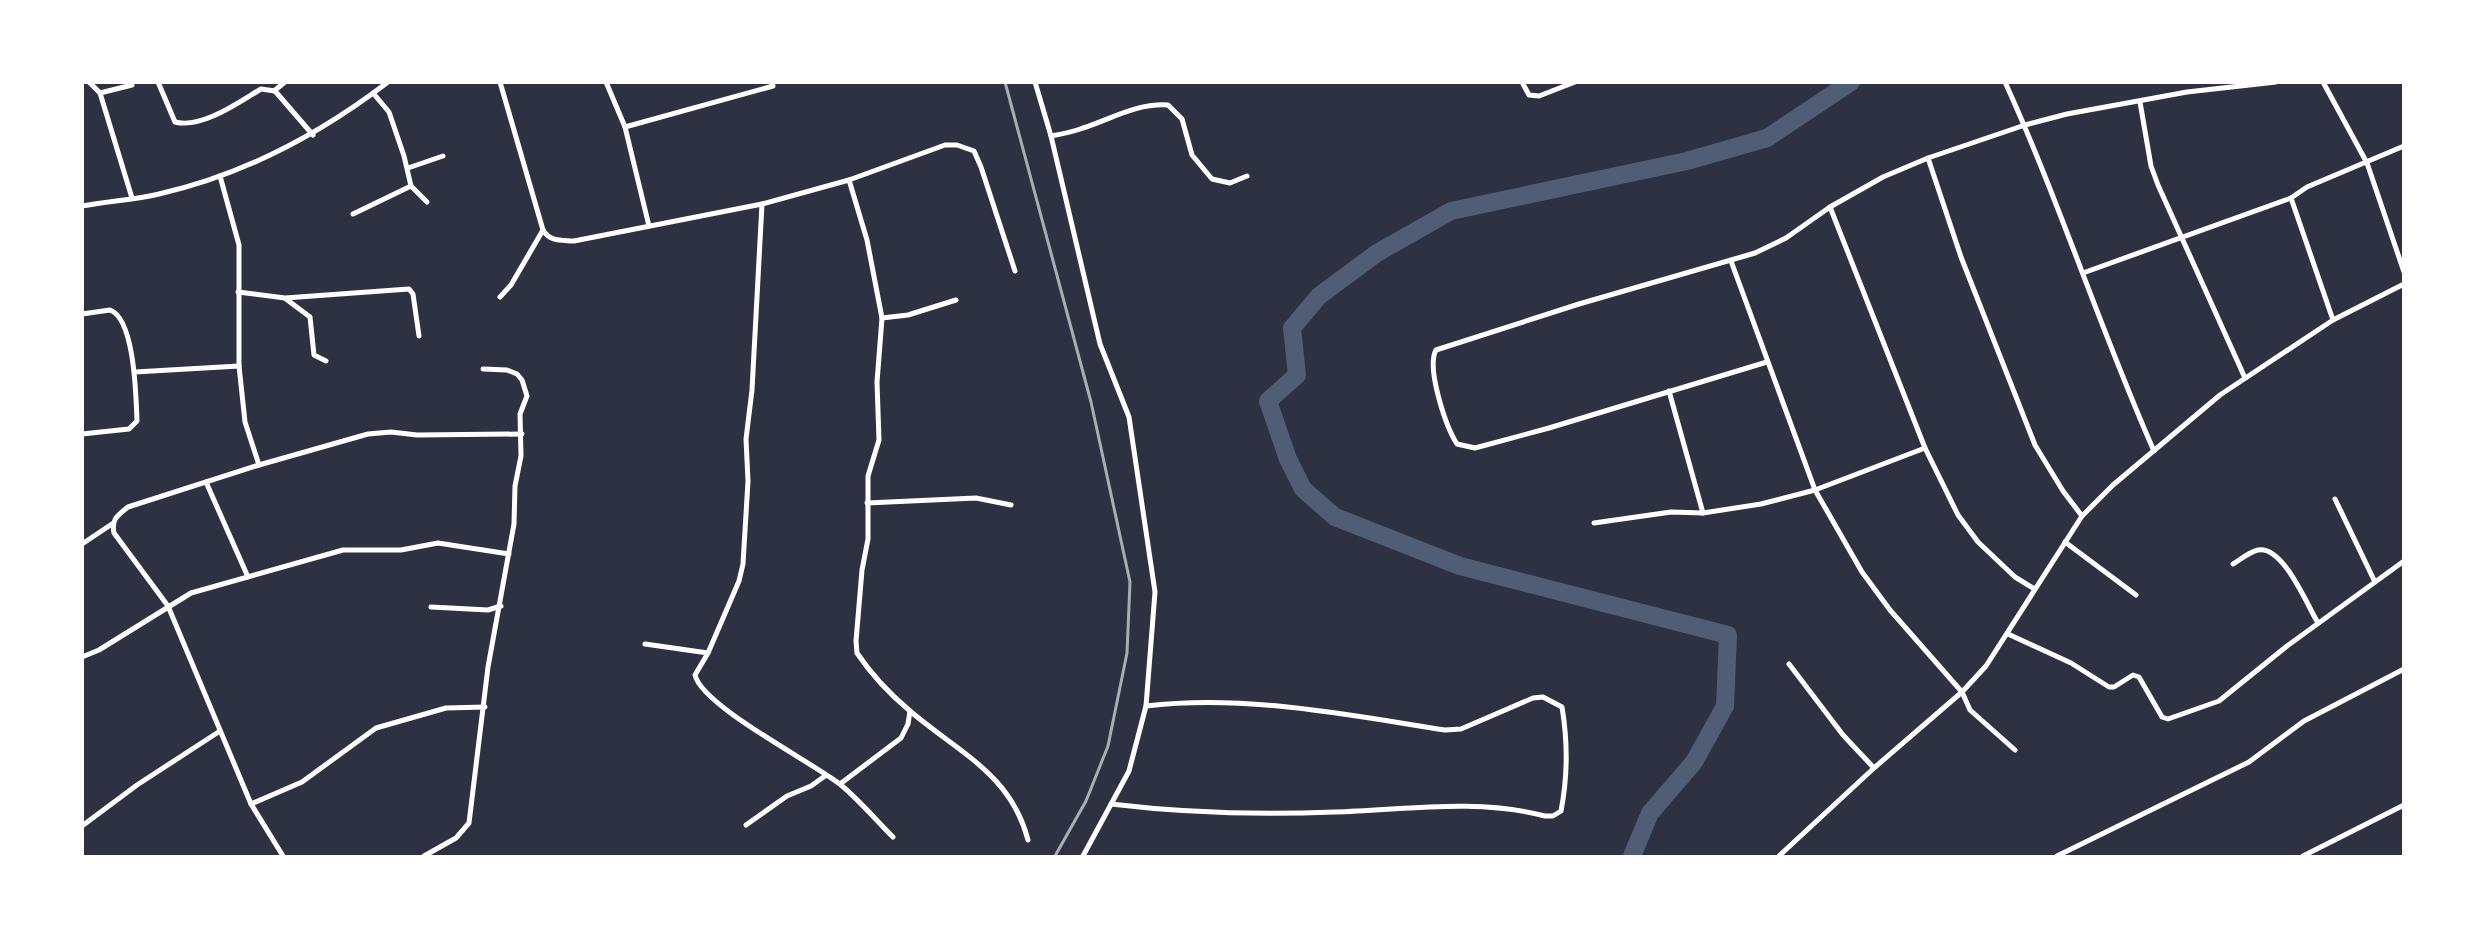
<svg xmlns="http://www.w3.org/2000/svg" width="2486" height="939" font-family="'Libre Baskerville',serif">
<rect width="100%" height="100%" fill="#2d3142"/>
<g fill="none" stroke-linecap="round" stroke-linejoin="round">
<path stroke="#4f5d75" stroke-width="18" d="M1632,856L1650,813L1694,762L1725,706L1728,635L1460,566L1335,517L1303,489L1288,459L1268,401L1297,375L1292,328L1319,296L1377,253L1451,211L1687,161L1767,138L1851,82"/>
<g stroke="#fff" stroke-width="5">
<path d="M89,82L100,93L132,85"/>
<path d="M158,82L175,122C202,129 239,102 261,89L275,91L313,135"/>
<path d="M500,82L543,230C550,242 561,240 574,241L762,204L849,180L945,145H957L974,151L981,167L1015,271"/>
<path d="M606,82L625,127L649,226"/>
<path d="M1035,82L1051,136L1100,344L1129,417L1155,592L1146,706L1129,771L1083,856"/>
<path d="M1522,82L1529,95L1539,96L1575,82"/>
<path d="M2005,82C2060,203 2100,329 2154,451"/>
<path d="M2323,82L2367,163L2404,272"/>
<path d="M274,91L285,82"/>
<path d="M100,93L132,198"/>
<path d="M373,93L389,112L404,156L411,186L427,202"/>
<path d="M2140,102L2151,166L2158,185L2245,378"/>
<path d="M625,127L773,86L772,82"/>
<path d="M1051,136C1062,134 1073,132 1083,128C1111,119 1137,103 1168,105L1182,119L1192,155L1212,179L1230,183L1247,176"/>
<path d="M1928,158L1961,257L2035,445L2063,491L2082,516"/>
<path d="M408,168L443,156"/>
<path d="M220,176L239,245V366L245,422L259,465"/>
<path d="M849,180L867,240L882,318L877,382L879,440L868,476V539L862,570L856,641L857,653C871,674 891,695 910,711C958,752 1011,774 1028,840"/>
<path d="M2291,198L2333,320"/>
<path d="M762,204L752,390L746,439L748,481L743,564L739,581L708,653L695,675C702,706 812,762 841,785C859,800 876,820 893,837"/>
<path d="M82,206C108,201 134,200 159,194C243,175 320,134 388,82"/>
<path d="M1830,207L1925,448L1958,515L1978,542L2015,577L2033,588"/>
<path d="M353,214L411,186"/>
<path d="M1731,261L1815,490L1862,572L1890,610L1962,692L1970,710L2015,750"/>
<path d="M2083,273L2291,198L2307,187L2404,146"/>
<path d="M238,292L285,298L409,289L413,294L419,336"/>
<path d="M500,297L511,285L543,230"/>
<path d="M286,299L310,317L314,355L326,361"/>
<path d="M82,314L110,310C135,319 136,398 137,421L129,429L82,434"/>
<path d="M882,318L908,315L956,300"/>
<path d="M1767,362L1549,428L1475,448L1457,444C1446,427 1426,368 1436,350L1579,304L1755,253L1786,238L1830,207L1883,177L1928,158L2025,125L2067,114L2187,92L2276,82"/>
<path d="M135,372L239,366"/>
<path d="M1669,391L1703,513"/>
<path d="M206,482L248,577"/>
<path d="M2335,499L2374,580"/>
<path d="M867,503L976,498L1011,505"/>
<path d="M1594,523L1671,512L1703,513L1761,504L1815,490L1925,448"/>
<path d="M2065,542L2136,595"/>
<path d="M82,544L112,524"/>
<path d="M2233,564C2240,560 2249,552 2258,550C2283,545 2307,605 2318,623"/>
<path d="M431,607L488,610L501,606"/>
<path d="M2008,634L2071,663L2109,687H2114L2133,675L2139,677L2162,717L2168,719L2219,701L2287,646L2404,561"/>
<path d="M645,644L708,653"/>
<path d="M82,657L99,650L191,593L343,550H401L438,543L509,554"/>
<path d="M1789,664L1843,735L1874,768"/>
<path d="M840,784L901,738L908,724L910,711"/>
<path d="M251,804L302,782L376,728L446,708L485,707"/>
<path d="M1111,804C1185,813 1260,815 1335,812C1405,810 1476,798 1545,816H1553L1561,811C1568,775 1568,743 1562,707L1543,697L1533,698L1461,729L1445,730C1348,715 1245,694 1146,706"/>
<path d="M746,825L787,796L811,786L825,776"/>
<path d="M82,826L137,785L220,731"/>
<path d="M283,856L251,804L168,606L114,533C111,519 118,515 128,507L259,465L368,434L391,432L417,435L522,434"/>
<path d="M424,856L456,838L469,823L488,667L514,524L515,486L521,456L520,414L527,396L522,380L517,374L507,370L483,369"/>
<path d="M1779,856L1874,768L1962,692L1986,666L2082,516L2113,485L2220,395L2333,320L2404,284"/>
<path d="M2057,856L2249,762L2304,721L2404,669"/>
<path d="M2303,856L2404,805"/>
</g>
<path stroke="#abadb3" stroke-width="3" d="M1005,82L1091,402L1130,582L1127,653L1108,746L1086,801L1055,856"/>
</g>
<rect width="2486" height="939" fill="none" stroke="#ffffff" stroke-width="168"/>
</svg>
